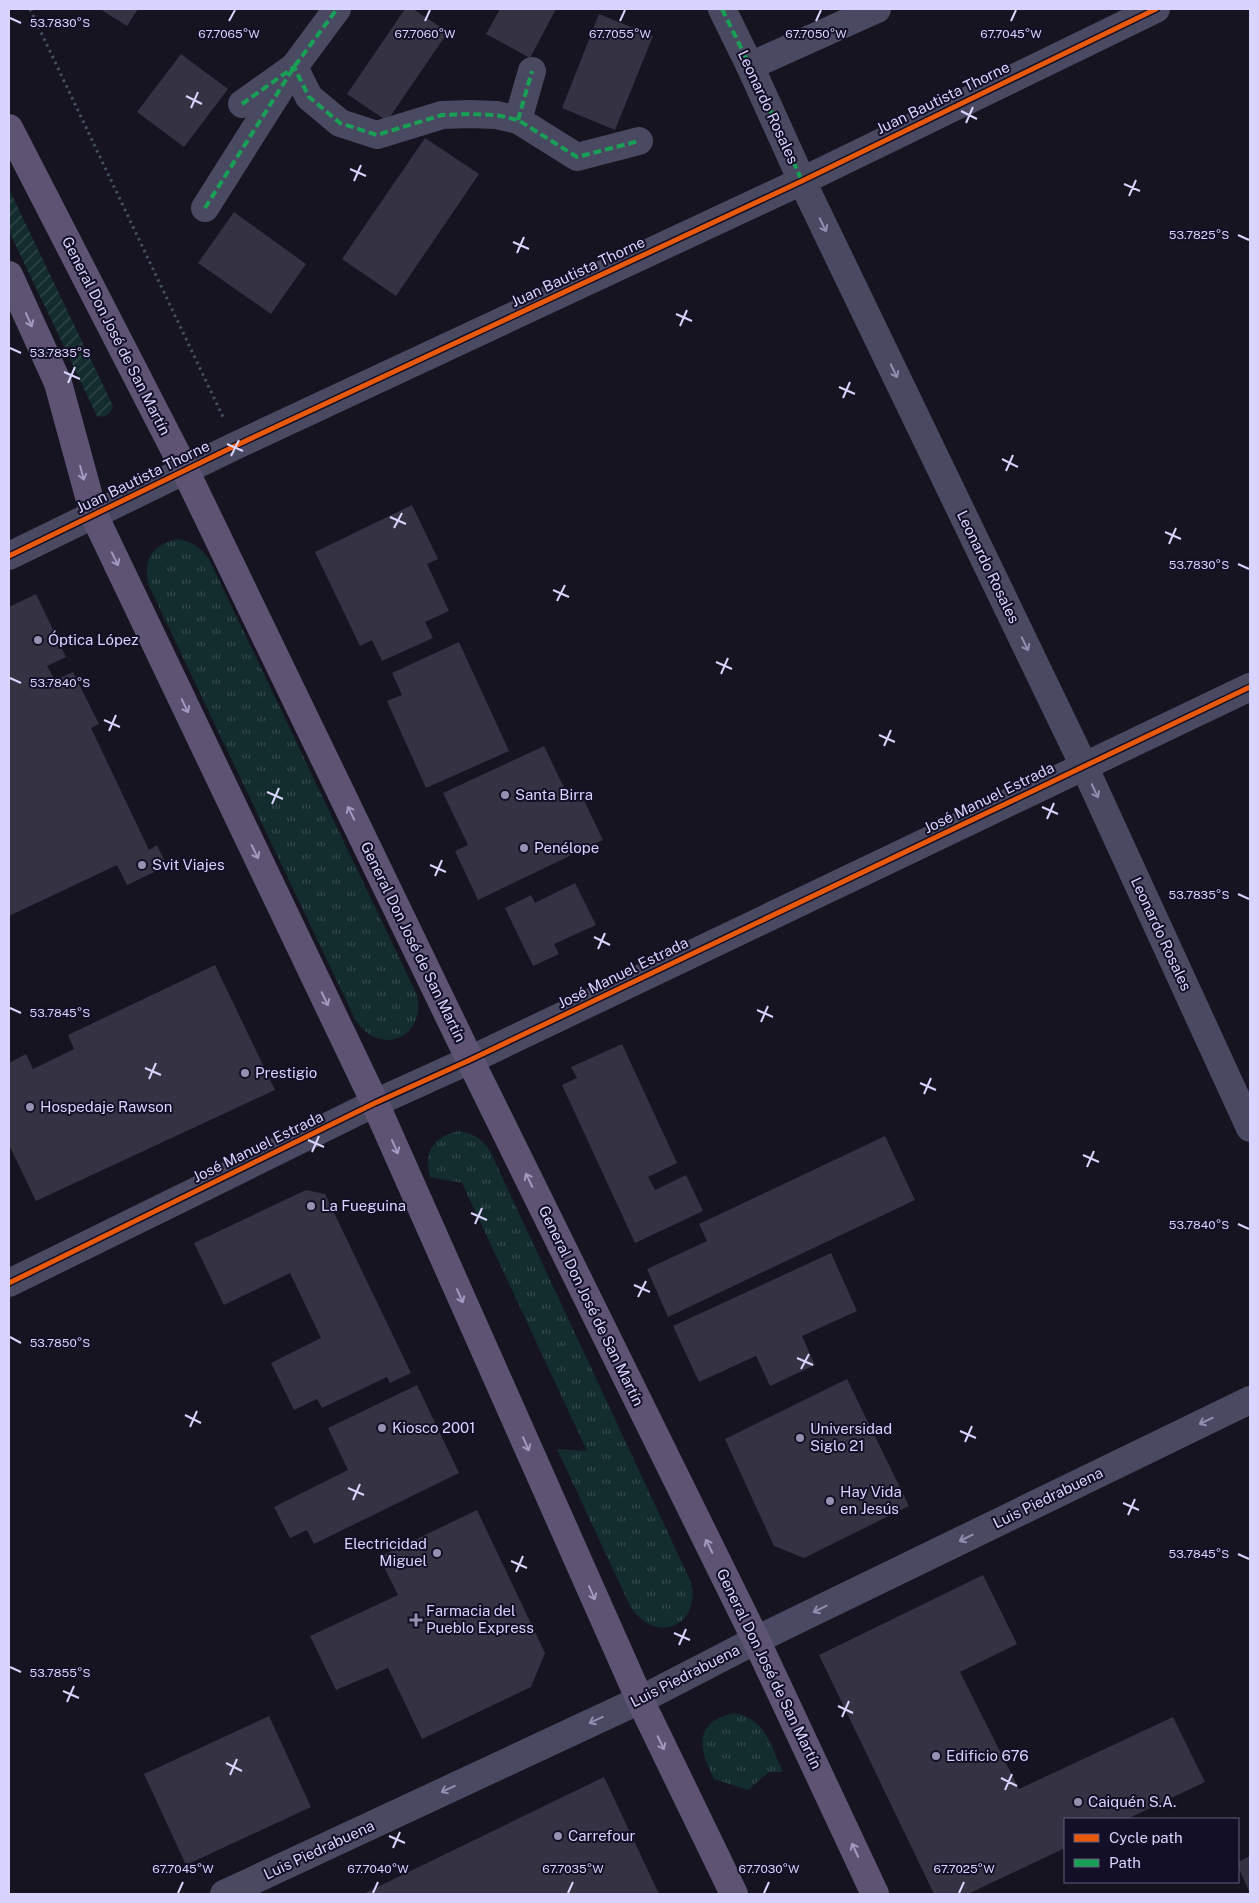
<svg xmlns="http://www.w3.org/2000/svg" width="1259" height="1903" font-family="'Public Sans',sans-serif">
<defs>
<pattern id="park-tufts" width="24" height="20" patternUnits="userSpaceOnUse" patternTransform="scale(1.25)"><rect width="24" height="20" fill="#132c2d"/><path d="M3 7l-1-3M5 7V3M7 7l1-3M15 17l-1-3M17 17v-4M19 17l1-3" fill="none" stroke="#354a4c"/></pattern>
<pattern id="garden-furrows" width="10" height="10" patternUnits="userSpaceOnUse" patternTransform="scale(1.25)"><rect width="10" height="10" fill="#132c2d"/><path d="M-1 1l2-2M0 10L10 0M9 11l2-2" fill="none" stroke="#354a4c"/></pattern>
</defs>
<rect width="100%" height="100%" fill="#161421"/>
<g fill="url(#park-tufts)">
<path d="M178,539C193,542 200,547 209,559L417,995C426,1038 381,1057 356,1021L149,586C142,559 152,545 178,539Z"/>
<path d="M459,1131C474,1134 481,1138 490,1151L691,1582C701,1626 657,1645 631,1608L557,1449L587,1451L462,1183L430,1177C424,1151 433,1137 459,1131Z"/>
<path d="M734,1713C767,1719 770,1745 783,1772H769L748,1790L714,1779C699,1749 692,1723 734,1713Z"/>
</g>
<path fill="url(#garden-furrows)" d="M9,189L113,406C111,414 106,418 97,416L9,231Z"/>
<g fill="#343243">
<path d="M100,9H138L127,26Z"/>
<path d="M405,9H413L448,32L387,121L347,94Z"/>
<path d="M500,9H556L530,58L486,34Z"/>
<path d="M599,14L653,36L615,130L562,108Z"/>
<path d="M181,54L228,89L184,147L137,112Z"/>
<path d="M425,138L479,174L396,296L342,259Z"/>
<path d="M234,212L306,264L271,314L198,263Z"/>
<path d="M412,505L438,559L427,564L449,611L425,622L433,638L382,661L372,640L360,646L315,552Z"/>
<path d="M36,594L66,657L47,666L55,680L73,672L99,724L91,728L149,850L157,845L167,866L127,885L117,865L9,916V607Z"/>
<path d="M459,642L509,751L426,788L387,701L402,695L392,673Z"/>
<path d="M544,746L568,796L579,790L603,840L478,900L455,851L468,845L443,793Z"/>
<path d="M575,883L596,925L554,944L559,954L533,966L505,908L531,895L535,903Z"/>
<path d="M215,965L275,1090L36,1201L9,1145V1063L26,1054L33,1069L74,1049L68,1035Z"/>
<path d="M622,1044L677,1163L648,1177L655,1190L686,1175L703,1211L635,1243L562,1085L577,1078L571,1067Z"/>
<path d="M885,1136L915,1200L668,1317L647,1269L707,1241L699,1224Z"/>
<path d="M306,1190L325,1194L411,1373L390,1383L387,1377L322,1408L317,1399L294,1410L271,1363L321,1338L290,1273L224,1305L194,1243Z"/>
<path d="M831,1253L857,1311L802,1336L815,1365L770,1386L756,1356L699,1382L673,1326Z"/>
<path d="M847,1379L909,1506L804,1558L774,1546L725,1439Z"/>
<path d="M417,1385L459,1473L314,1544L307,1530L290,1538L274,1507L348,1470L328,1428Z"/>
<path d="M477,1510L545,1653L531,1687L422,1739L388,1668L336,1690L310,1636L398,1595L379,1557Z"/>
<path d="M983,1575L1017,1644L960,1672L1019,1789L1173,1717L1205,1782L1127,1819H1065V1848L968,1894H934L819,1655Z"/>
<path d="M269,1716L311,1807L186,1865L144,1774Z"/>
<path d="M604,1777L659,1894H363Z"/>
<path d="M1250,1856V1893L1238,1867V1862Z"/>
</g>
<g fill="none" stroke-linecap="round" stroke-linejoin="round">
<path stroke="#44505f" stroke-width="3" stroke-dasharray="2.5 4" stroke-linecap="butt" d="M30,9L223,417"/>
<g stroke="#4a4962" stroke-width="28">
<path d="M722,9L750,66L802,181L1084,766L1250,1128"/>
<path d="M750,66L877,9"/>
<path d="M242,104L294,67L309,97L340,123L377,135L442,115L470,114L496,115L518,120L577,157L639,141"/>
<path d="M518,120L532,71"/>
<path d="M205,208L294,67L337,9"/>
<path d="M9,556L237,445L802,181L1156,9"/>
<path d="M9,1283L375,1103L470,1060L1250,687"/>
<path d="M224,1894L640,1700L756,1640L1250,1400"/>
</g>
<g stroke="#5e5373" stroke-width="28">
<path d="M9,128L185,470L470,1060L756,1640L875,1894"/>
<path d="M9,275L58,383L94,515L375,1103L640,1700L734,1894"/>
</g>
<g stroke="#1a9f57" stroke-width="4" stroke-dasharray="8 4" stroke-linecap="butt">
<path d="M722,9L750,66L802,181"/>
<path d="M242,104L294,67L309,97L340,123L377,135L442,115L470,114L496,115L518,120L577,157L639,141"/>
<path d="M518,120L532,71"/>
<path d="M205,208L294,67L337,9"/>
</g>
<defs>
<g id="cycleway">
<path d="M9,556L237,445L802,181L1156,9"/>
<path d="M9,1283L375,1103L470,1060L1250,687"/>
</g>
</defs>
<use href="#cycleway" stroke="#130f26" stroke-width="8"/>
<use href="#cycleway" stroke="#e8590c" stroke-width="5"/>
</g>
<defs><path id="oneway-shaft" d="M-6 0H5M1.5-3L5.5 0L1.5 3" fill="none" stroke-width="1.6" stroke-linecap="round" stroke-linejoin="round" transform="scale(1.25)"/></defs>
<g stroke="#928eb0">
<use href="#oneway-shaft" transform="translate(823 225) rotate(64)"/>
<use href="#oneway-shaft" transform="translate(894 371) rotate(64)"/>
<use href="#oneway-shaft" transform="translate(1025 644) rotate(64)"/>
<use href="#oneway-shaft" transform="translate(1095 791) rotate(65)"/>
<use href="#oneway-shaft" transform="translate(1206 1421) rotate(154)"/>
<use href="#oneway-shaft" transform="translate(966 1538) rotate(154)"/>
<use href="#oneway-shaft" transform="translate(820 1609) rotate(154)"/>
<use href="#oneway-shaft" transform="translate(596 1720) rotate(155)"/>
<use href="#oneway-shaft" transform="translate(448 1789) rotate(155)"/>
</g>
<g stroke="#a29ac0">
<use href="#oneway-shaft" transform="translate(29 320) rotate(66)"/>
<use href="#oneway-shaft" transform="translate(82 473) rotate(75)"/>
<use href="#oneway-shaft" transform="translate(115 559) rotate(64)"/>
<use href="#oneway-shaft" transform="translate(185 706) rotate(64)"/>
<use href="#oneway-shaft" transform="translate(351 813) rotate(-116)"/>
<use href="#oneway-shaft" transform="translate(255 852) rotate(64)"/>
<use href="#oneway-shaft" transform="translate(325 999) rotate(64)"/>
<use href="#oneway-shaft" transform="translate(395 1147) rotate(66)"/>
<use href="#oneway-shaft" transform="translate(529 1180) rotate(-116)"/>
<use href="#oneway-shaft" transform="translate(460 1296) rotate(66)"/>
<use href="#oneway-shaft" transform="translate(526 1444) rotate(66)"/>
<use href="#oneway-shaft" transform="translate(709 1546) rotate(-116)"/>
<use href="#oneway-shaft" transform="translate(592 1593) rotate(66)"/>
<use href="#oneway-shaft" transform="translate(661 1743) rotate(64)"/>
<use href="#oneway-shaft" transform="translate(855 1850) rotate(-115)"/>
</g>
<path fill="none" stroke="#d9d4ff" stroke-width="2" d="M10,18L21,23M229,21L235,10M425,21L430,10M620,21L625,10M816,21L821,10M1011,21L1016,10M186,96L202,104M191,108L198,92M961,111L977,119M966,123L973,107M350,169L366,176M354,181L361,165M1124,184L1140,191M1129,196L1136,180M1238,235L1249,240M513,242L529,249M517,253L524,237M676,314L692,321M680,326L687,310M10,348L21,353M64,372L80,379M68,383L75,367M839,387L855,394M843,398L850,382M227,444L243,451M231,456L239,440M1002,459L1018,467M1006,471L1013,455M390,517L406,524M394,528L402,513M1165,532L1181,539M1169,544L1176,528M1238,564L1249,569M553,590L569,597M557,601L565,585M716,662L732,669M721,674L728,658M10,678L21,683M104,720L120,727M109,731L116,715M879,735L895,742M884,746L891,730M267,792L283,799M272,804L279,788M1042,807L1058,814M1047,819L1054,803M430,865L446,872M435,876L442,860M1238,894L1249,899M594,937L610,945M598,949L605,933M10,1008L21,1013M757,1010L773,1017M761,1022L768,1006M145,1068L161,1075M149,1079L156,1063M920,1083L936,1090M924,1094L931,1078M308,1140L324,1147M312,1152L319,1136M1083,1155L1099,1162M1087,1167L1094,1151M471,1213L487,1220M475,1224L482,1208M1238,1224L1249,1229M634,1285L650,1292M638,1297L646,1281M10,1337L21,1343M797,1358L813,1365M801,1369L809,1354M185,1415L201,1423M190,1427L197,1411M960,1431L976,1438M965,1442L972,1426M348,1488L364,1495M353,1500L360,1484M1123,1503L1139,1510M1128,1515L1135,1499M1238,1554L1249,1559M511,1561L527,1568M516,1572L523,1556M674,1633L690,1640M679,1645L686,1629M10,1667L21,1672M63,1691L79,1698M67,1702L74,1686M838,1706L853,1713M842,1717L849,1701M226,1763L242,1771M230,1775L237,1759M1001,1778L1017,1786M1005,1790L1012,1774M389,1836L405,1843M393,1848L400,1832M178,1893L183,1882M373,1893L378,1882M568,1893L573,1882M764,1893L769,1882M959,1893L964,1882"/>
<g fill="#9591b1" stroke="#130f26" stroke-width="2">
<circle cx="38" cy="640" r="5"/>
<circle cx="505" cy="795" r="5"/>
<circle cx="524" cy="848" r="5"/>
<circle cx="142" cy="865" r="5"/>
<circle cx="245" cy="1073" r="5"/>
<circle cx="30" cy="1107" r="5"/>
<circle cx="311" cy="1206" r="5"/>
<circle cx="382" cy="1428" r="5"/>
<circle cx="800" cy="1438" r="5"/>
<circle cx="830" cy="1501" r="5"/>
<circle cx="437" cy="1553" r="5"/>
<path d="M413.5 1612.5h5v5h5v5h-5v5h-5v-5h-5v-5h5z"/>
<circle cx="936" cy="1756" r="5"/>
<circle cx="1078" cy="1802" r="5"/>
<circle cx="558" cy="1836" r="5"/>
</g>
<g text-anchor="middle" stroke-width="4" stroke-linejoin="round" paint-order="stroke">
<g font-size="15" fill="#d9d4ff" stroke="#130f26">
<text transform="translate(943 98) rotate(-26)" y="5">Juan Bautista Thorne</text>
<text transform="translate(768 107) rotate(65)" y="5">Leonardo Rosales</text>
<text transform="translate(578 272) rotate(-25)" y="5">Juan Bautista Thorne</text>
<text transform="translate(116 336) rotate(63)" y="5">General Don José de San Martín</text>
<text transform="translate(143 477) rotate(-26)" y="5">Juan Bautista Thorne</text>
<text transform="translate(988 567) rotate(64)" y="5">Leonardo Rosales</text>
<text transform="translate(989 798) rotate(-26)" y="5">José Manuel Estrada</text>
<text transform="translate(1161 934) rotate(65)" y="5">Leonardo Rosales</text>
<text transform="translate(413 942) rotate(64)" y="5">General Don José de San Martín</text>
<text transform="translate(623 973) rotate(-26)" y="5">José Manuel Estrada</text>
<text transform="translate(258 1147) rotate(-26)" y="5">José Manuel Estrada</text>
<text transform="translate(591 1306) rotate(64)" y="5">General Don José de San Martín</text>
<text transform="translate(1048 1498) rotate(-26)" y="5">Luis Piedrabuena</text>
<text transform="translate(769 1669) rotate(64)" y="5">General Don José de San Martín</text>
<text transform="translate(685 1676) rotate(-27)" y="5">Luis Piedrabuena</text>
<text transform="translate(319 1850) rotate(-25)" y="5">Luis Piedrabuena</text>
</g>
<g font-size="15" fill="#d9d4ff" stroke="#130f26" text-anchor="start">
<text x="48" y="645">Óptica López</text>
<text x="515" y="800">Santa Birra</text>
<text x="534" y="853">Penélope</text>
<text x="152" y="870">Svit Viajes</text>
<text x="255" y="1078">Prestigio</text>
<text x="40" y="1112">Hospedaje Rawson</text>
<text x="321" y="1211">La Fueguina</text>
<text x="392" y="1433">Kiosco 2001</text>
<text x="810" y="1434">Universidad<tspan x="810" dy="17">Siglo 21</tspan></text>
<text x="840" y="1497">Hay Vida<tspan x="840" dy="17">en Jesús</tspan></text>
<text x="427" y="1549" text-anchor="end">Electricidad<tspan x="427" dy="17">Miguel</tspan></text>
<text x="426" y="1616">Farmacia del<tspan x="426" dy="17">Pueblo Express</tspan></text>
<text x="946" y="1761">Edificio 676</text>
<text x="1088" y="1807">Caiquén S.A.</text>
<text x="568" y="1841">Carrefour</text>
</g>
</g>
<g font-size="12" text-anchor="middle" fill="#d9d4ff" stroke="#130f26" stroke-width="4" stroke-linejoin="round" paint-order="stroke">
<text x="60" y="27">53.7830°S</text>
<text x="229" y="38">67.7065°W</text>
<text x="425" y="38">67.7060°W</text>
<text x="620" y="38">67.7055°W</text>
<text x="816" y="38">67.7050°W</text>
<text x="1011" y="38">67.7045°W</text>
<text x="1199" y="239">53.7825°S</text>
<text x="60" y="357">53.7835°S</text>
<text x="1199" y="569">53.7830°S</text>
<text x="60" y="687">53.7840°S</text>
<text x="1199" y="899">53.7835°S</text>
<text x="60" y="1017">53.7845°S</text>
<text x="1199" y="1229">53.7840°S</text>
<text x="60" y="1347">53.7850°S</text>
<text x="1199" y="1558">53.7845°S</text>
<text x="60" y="1677">53.7855°S</text>
<text x="183" y="1873">67.7045°W</text>
<text x="378" y="1873">67.7040°W</text>
<text x="573" y="1873">67.7035°W</text>
<text x="769" y="1873">67.7030°W</text>
<text x="964" y="1873">67.7025°W</text>
</g>
<rect width="1259" height="1903" fill="none" stroke="#d9d4ff" stroke-width="20"/>
<rect x="1064" y="1818" width="175" height="65" fill="#130f26" stroke="#625e7d"/>
<rect x="1074" y="1834" width="25" height="8" fill="#e8590c" stroke="#625e7d"/>
<text x="1109" y="1843" font-size="15" fill="#d9d4ff">Cycle path</text>
<rect x="1074" y="1859" width="25" height="8" fill="#1a9f57" stroke="#625e7d"/>
<text x="1109" y="1868" font-size="15" fill="#d9d4ff">Path</text>
</svg>
